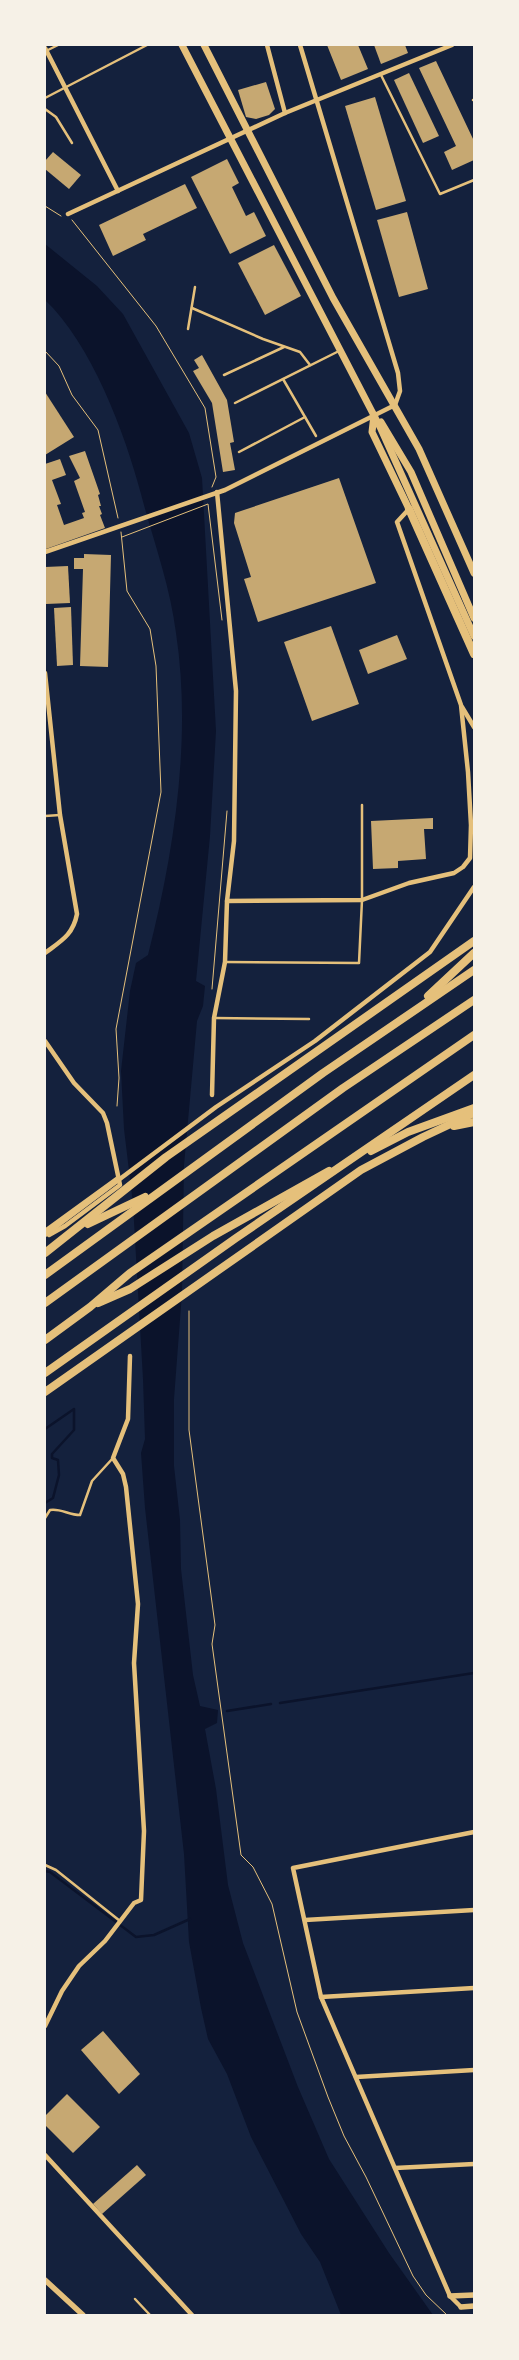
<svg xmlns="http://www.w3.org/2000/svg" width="519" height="2360" font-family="'PT Sans',sans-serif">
<rect width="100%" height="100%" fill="#14213d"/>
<path fill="#0b132b" d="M45,244L97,286L123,314L189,433L202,478L216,731L210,836L196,981L205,986L203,1006L197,1021L184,1165L182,1293L174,1399V1466L180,1520L181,1569L193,1675L200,1706L218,1710L217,1723L205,1729L216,1789L228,1885L243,1943L298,2087L329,2159L389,2253L433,2315H341L320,2262L301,2234L251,2137L227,2074L208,2039L201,2008L189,1942L184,1854L145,1508L141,1453L145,1439L143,1379L133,1204L124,1129L121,1071L130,991L136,963L148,955C174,853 192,738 176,633C170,585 153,540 141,494C125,433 91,343 45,300Z"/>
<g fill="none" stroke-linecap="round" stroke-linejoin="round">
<g stroke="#0b132b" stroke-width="2.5">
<path d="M45,1429L74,1409V1430L52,1454V1458L58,1460L59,1475L53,1498L45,1503"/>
<path d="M280,1703L474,1673"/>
<path d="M227,1711L271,1704"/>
<path d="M45,1871L50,1872L136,1937L154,1935L190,1919"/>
</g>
</g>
<g fill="#c6a872">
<path d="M327,45H358L368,69L341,80Z"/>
<path d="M374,45H405L408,53L381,64Z"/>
<path d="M436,61L474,141V160L452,170L444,152L456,146L419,68Z"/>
<path d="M409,73L439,136L423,143L394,80Z"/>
<path d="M266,82L275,109L269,115L256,119L246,117L238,90Z"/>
<path d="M375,97L406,201L376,210L345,106Z"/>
<path d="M53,152L81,175L69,189L45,169V161Z"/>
<path d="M227,159L239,183L232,187L246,216L254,212L266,236L230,254L191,177Z"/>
<path d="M185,184L197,208L143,234L146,240L113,256L99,225Z"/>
<path d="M407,212L428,289L399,297L377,220Z"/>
<path d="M274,245L301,296L265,315L238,263Z"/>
<path d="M202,355L227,400L234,442L230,443L235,470L223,472L212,403L193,371L199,368L194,360Z"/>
<path d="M45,392L74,437L45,455Z"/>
<path d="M85,451L100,494L98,495L101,506H99L102,514L100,515L105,528L46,549L45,464L60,459L66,475L52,480L61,504L57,505L64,525L84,518L82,513L85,512L74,481L80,478L69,456Z"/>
<path d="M339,478L376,583L258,622L244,579L251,577L234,523L235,513Z"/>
<path d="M84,554L111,555L108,667L80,666L83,569H74V558H84Z"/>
<path d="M68,566L70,603L46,604L45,567Z"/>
<path d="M71,607L73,665L57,666L54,608Z"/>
<path d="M331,626L359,704L312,721L284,642Z"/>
<path d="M397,635L407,659L368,674L359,650Z"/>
<path d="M433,818V829H424L426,859L398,861V868L373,869L371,821Z"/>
<path d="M103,2031L140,2074L119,2094L81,2050Z"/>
<path d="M67,2094L100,2127L73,2153L45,2125V2116Z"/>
<path d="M137,2165L146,2175L102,2214L93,2204Z"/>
</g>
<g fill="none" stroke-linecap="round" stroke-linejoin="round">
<g stroke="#e5c07b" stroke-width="1">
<path d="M45,206L61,216"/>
<path d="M72,220L156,326L205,408L216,477L212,487"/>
<path d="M45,351L59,366L72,395L98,430L118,518"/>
<path d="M122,537L208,504L222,620"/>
<path d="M212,989L227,811"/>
<path d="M117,1106L119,1078L116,1029L161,792L156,666L150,629L127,591L121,532"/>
<path d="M189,1311V1430L215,1625L212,1644L241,1855L253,1867L272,1904L297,2012L328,2097L344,2136L366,2177L413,2276L426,2295L447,2315"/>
</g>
<g stroke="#e5c07b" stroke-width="2.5">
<path d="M46,51L58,45"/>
<path d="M381,75L440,194L474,180"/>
<path d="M45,98L147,45"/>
<path d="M473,100H474"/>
<path d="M45,109L56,117L72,143"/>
<path d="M192,308L263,339L300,352L310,365"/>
<path d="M188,329L195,287"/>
<path d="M224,375L284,347"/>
<path d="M283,379L316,436"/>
<path d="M235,403L339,351"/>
<path d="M239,452L305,417"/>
<path d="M45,816L60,815"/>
<path d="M225,962L359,963L362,900V805"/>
<path d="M214,1018L309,1019"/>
<path d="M45,1518L50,1510C60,1508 69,1515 80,1515L92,1481L113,1458"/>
<path d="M45,1865L56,1870L120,1921"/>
<path d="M135,2299L150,2315"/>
</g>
<g stroke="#e5c07b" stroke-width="4.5">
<path d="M267,45L285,113"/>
<path d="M45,48L118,191"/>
<path d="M68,214L285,113L452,45"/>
<path d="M45,552L225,490L395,405L400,391L398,373L300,45"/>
<path d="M45,673L60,815L77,914C73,935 61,941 45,953"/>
<path d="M462,707L474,727"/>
<path d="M227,901L362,900L409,883L454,873L463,867L470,858L471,825L468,772L461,705L397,522L409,509"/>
<path d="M45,1041L74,1083L103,1113L107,1123L120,1185L65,1226L49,1235"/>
<path d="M212,1095L214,1018L225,962L227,901L234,841L236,691L217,492"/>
<path d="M45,1231L118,1178"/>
<path d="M45,1235L216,1107L315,1041L430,952L474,887"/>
<path d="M305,1920L474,1910"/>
<path d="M321,1997L474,1988"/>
<path d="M45,2026L62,1991L79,1966L105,1941L134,1903L141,1900L144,1831L134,1663L138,1604L126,1487L123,1474L113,1458L128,1419L130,1356"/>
<path d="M356,2077L474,2070"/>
<path d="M45,2155L192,2315"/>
<path d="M395,2168L474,2164"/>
<path d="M461,2307L450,2296L321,1997L293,1868L474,1832"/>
</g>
<g stroke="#e5c07b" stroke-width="5.5">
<path d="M45,2280L83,2315"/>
<path d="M450,2296L474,2295"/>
<path d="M461,2307L474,2306"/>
</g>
<g stroke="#e5c07b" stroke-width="7">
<path d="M182,45L381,429L474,636"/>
<path d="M204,45L333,298L419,449L474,573"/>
<path d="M374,415L372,432L409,509"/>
<path d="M381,422L411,472L474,618"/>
</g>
<g stroke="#e5c07b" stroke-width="8">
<path d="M409,509L474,654"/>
<path d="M428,996L474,953"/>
<path d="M454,1126L474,1122"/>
<path d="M371,1151L408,1132L474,1108"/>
<path d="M88,1224L145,1197"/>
<path d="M45,1253L166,1157L474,941"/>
<path d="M45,1275L323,1073L474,970"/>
<path d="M45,1303L343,1088L474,1000"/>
<path d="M98,1303L130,1289L213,1236L329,1171"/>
<path d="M45,1340L90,1307L130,1273L474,1035"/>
<path d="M45,1373L236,1238L474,1075"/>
<path d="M45,1392L361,1170L423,1137L474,1113"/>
</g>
</g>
<rect width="519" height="2360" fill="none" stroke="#f6f1e7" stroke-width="92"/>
</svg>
